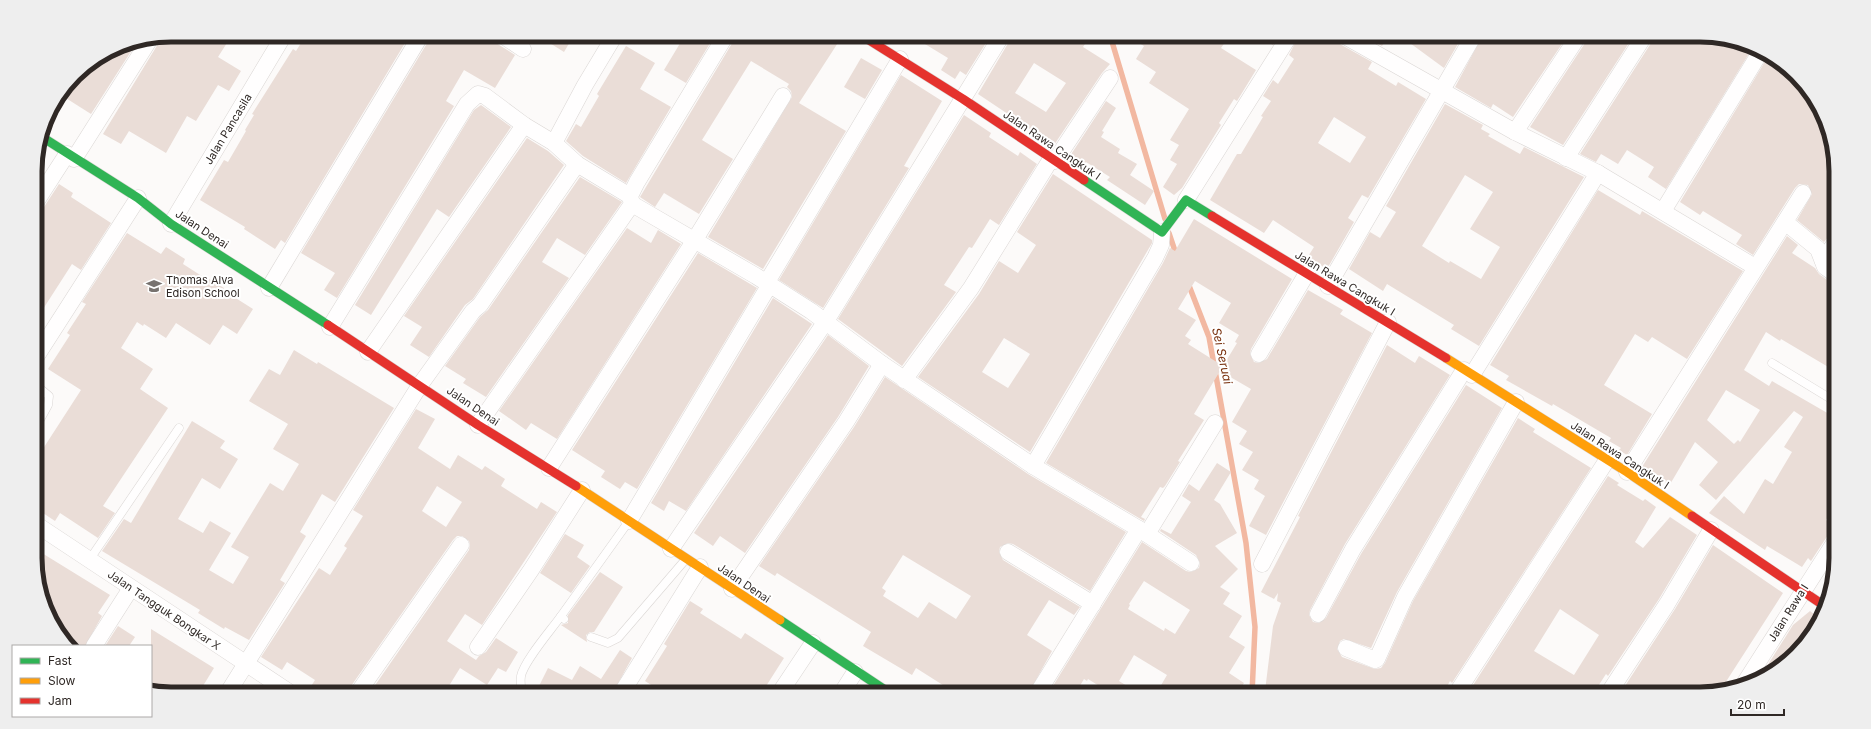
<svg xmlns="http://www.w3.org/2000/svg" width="1871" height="729" font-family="Inter,sans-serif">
<rect width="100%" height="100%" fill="#fcfaf9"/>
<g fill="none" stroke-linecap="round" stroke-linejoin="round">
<g stroke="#f2b8a1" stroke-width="5.5">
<path d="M1110,35L1165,219"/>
<path d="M1169,233L1177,257"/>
<path d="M1188,283L1209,337L1246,543L1255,627L1252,694"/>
</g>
</g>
<g fill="#eaddd7" fill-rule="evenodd">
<path d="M171,35H232L218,57L241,71L229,91L218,85L196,121L187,116L166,153L129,131L121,144L103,134L158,44L159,37Z"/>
<path d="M306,35H392L405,43L285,243L281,240L275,249L244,229L245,227L200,200L224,160L228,162L246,131L245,130L254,115L252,114L264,95L293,49L296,51Z"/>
<path d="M430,35H493L496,43L515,55L495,88L464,70L446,101L454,106L337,298L324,290L335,273L301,253L429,40Z"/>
<path d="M537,35H574L564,52Z"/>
<path d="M685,35H715L686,83L664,70Z"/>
<path d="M735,35H843L799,103L846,131L763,269L708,237L792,97L791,91L787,87L789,84L751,61L702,140L733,159L699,214L664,193L655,207L640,197L734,40Z"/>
<path d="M910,35H991L966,75L960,71L955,79L941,70L948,58Z"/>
<path d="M1011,35H1091L1083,47L1110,64L1102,73L1054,145L978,94L1010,40ZM1034,63L1066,83L1046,112L1015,93Z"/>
<path d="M1126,35H1230L1221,48L1256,70L1237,101L1234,99L1219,123L1221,125L1182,188L1174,195L1163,187L1177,164L1170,160L1179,145L1170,140L1189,109L1149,83L1156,72L1136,59L1144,46Z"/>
<path d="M1257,35H1279L1273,45Z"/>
<path d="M1299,35H1334L1338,43L1372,62L1368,69L1396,86L1398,82L1426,99L1368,198L1362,195L1348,218L1354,222L1327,269L1307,258L1314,247L1273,220L1264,233L1210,200L1237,154H1241L1263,117L1261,116L1271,101L1263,96L1273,80L1278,84L1294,59L1289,55ZM1334,117L1366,137L1350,163L1318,143Z"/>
<path d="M1362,35H1389L1382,46Z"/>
<path d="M1399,35H1463L1444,68Z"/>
<path d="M1483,35H1568L1513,117L1493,104L1491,108L1455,87Z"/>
<path d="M1588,35H1634L1563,145L1530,127L1587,40Z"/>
<path d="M1654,35H1700L1744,42L1753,47L1666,189L1648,177L1654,167L1627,150L1618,164L1601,154L1596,162L1580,154L1653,40Z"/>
<path d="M137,42L91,114L61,95L82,69L119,45Z"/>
<path d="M626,46L655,63L640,89L671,107L626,183L583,156L566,141L576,124L581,127L599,96L597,94Z"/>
<path d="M1769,55L1776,58L1808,88L1835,153V234L1830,235L1824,242L1797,220L1812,194L1808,185L1799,184L1795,188L1753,255L1736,244L1742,235L1703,211L1700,215L1680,202Z"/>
<path d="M861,58L882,70L865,99L844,87Z"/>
<path d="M901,75L942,101L904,166L909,168L823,308L779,280Z"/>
<path d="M1106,101L1116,108L1102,131L1104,132L1101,137L1120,149L1118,153L1137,164L1130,175L1154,191L1145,205L1107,180L1110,177L1086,162L1084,165L1070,156Z"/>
<path d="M1445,104L1483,125L1481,129L1490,134L1488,136L1520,154L1524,147L1584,177L1479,346L1451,329L1454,325L1387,284L1383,291L1349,269L1370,232L1380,238L1396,212L1386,206ZM1465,175L1493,192L1470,229L1500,247L1481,279L1450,261L1449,263L1422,246Z"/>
<path d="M481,105L511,127L449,217L437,209L371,315L355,305L474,110Z"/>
<path d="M964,115L991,133L989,137L1018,156L1020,152L1037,164L999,225L990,219L972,248L969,247L944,285L956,292L902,366L838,319Z"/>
<path d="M527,138L548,151L564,165L473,299L465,305L429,357L410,345L422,327L404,316Z"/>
<path d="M1053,174L1152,240V243L1030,452L918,377L979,294L999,261L1018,273L1036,245L1017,232ZM1004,338L1030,354L1008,388L982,372Z"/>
<path d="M580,177L622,202L585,255L557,238L542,262L569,278L486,397L463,383L466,379L445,366L480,317L488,310Z"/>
<path d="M59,184L73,193L71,197L111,223L81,270L72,264L36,320V211L44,207Z"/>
<path d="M1598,190L1640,215L1642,211L1743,271L1687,359L1652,337L1648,342L1635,334L1604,385L1652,414L1627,455L1619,450L1621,448L1609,441L1611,438L1553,404L1552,406L1506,380L1509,376L1490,365Z"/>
<path d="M1194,219L1292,279L1251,349L1250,354L1254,362L1259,363L1267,359L1308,290L1343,310L1340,314L1372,333L1266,535L1249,526L1265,496L1254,489L1259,480L1242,470L1253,452L1239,444L1247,431L1232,422L1251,389L1220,371L1194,414L1204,420L1178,461L1180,462L1165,486L1163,488L1160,487L1141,517L1145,519L1144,521L1046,463L1163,263L1170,248L1175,251ZM1195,281L1231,303L1219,323L1239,335L1235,342L1237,343L1223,366L1188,344L1191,340L1185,336L1196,320L1178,309Z"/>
<path d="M627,228L651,243L658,230L681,244L557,439L531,423L526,430L499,411Z"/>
<path d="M127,233L161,254L166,247L185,259L183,264L208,280L209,279L224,288L223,290L253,309L237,334L223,325L210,345L176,323L166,338L144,324L143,326L137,322L121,348L153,369L140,389L168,408L103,506L115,513L98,538L60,513L55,521L37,509V458L81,390L48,369L70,335L67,333L86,304L82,302Z"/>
<path d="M1787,236L1798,245L1792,253L1815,268L1819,274L1830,282L1835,283V371L1781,339L1780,341L1766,332L1744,370L1769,386L1772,381L1836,418L1829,432L1836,436V503L1826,520L1836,526V531L1828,535L1811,561L1808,558L1802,567L1767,546L1765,550L1709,513L1724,496L1744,514L1765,479L1773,484L1792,452L1784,447L1803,417L1794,411L1716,500L1699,485L1718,462L1695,442L1669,486L1642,467ZM1726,390L1760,410L1740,442L1738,440L1734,444L1707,420Z"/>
<path d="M698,253L757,288L637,489L625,482L620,489L601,477L605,471L572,450Z"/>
<path d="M773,298L812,324L686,511L669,501L664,511L651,503Z"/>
<path d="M828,335L869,366L838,417L745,553L720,536L713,546L694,533Z"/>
<path d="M1387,345L1415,363L1419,356L1450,375L1345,544L1310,610L1309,615L1313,622L1319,623L1326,618L1361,554L1466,385L1502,408L1397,592L1371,648L1344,639L1340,641L1337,649L1342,657L1375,669L1381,668L1385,663L1413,601L1518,418L1535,429L1533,432L1591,468L1452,683L1450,681L1443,694H1293L1265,691L1273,626L1281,603L1277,601L1278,593L1274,599L1261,592L1300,517L1298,516Z"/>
<path d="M294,350L317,364L318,362L394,408L335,502L322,494L300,532L306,536L280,580L285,583L249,640L225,627L224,629L198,613L200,610L102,551L124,519L131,523L192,421L225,441L220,448L238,459L220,489L202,478L178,519L203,533L210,521L231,533L209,570L233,584L249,557L231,547L270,483L283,491L299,464L273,449L288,424L249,401L269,369L280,375Z"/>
<path d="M885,377L1028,474L1126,532L1090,591L1013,544L1008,543L1000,547L999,552L1003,560L1080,607L1074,615L1049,600L1027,635L1052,651L1028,694H957L916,668L912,675L863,646L871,632L777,573L775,576L759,566L854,427ZM903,555L971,596L956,619L929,602L918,618L883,596L886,591L882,588Z"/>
<path d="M416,409L435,419L418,448L450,469L458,455L482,470L485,466L505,479L501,486L537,509L541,502L557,512L482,625L465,614L447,641L476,660L479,656L486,652L496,638L518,652L506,672L498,668L487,685L460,668L444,694H369L469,550L470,545L469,541L462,536H457L453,540L349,689L348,694H306L315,680L287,662L282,670L261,657L319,568L330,575L347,548L344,546L363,516L353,510ZM437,486L462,502L446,527L422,511Z"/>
<path d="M1217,463L1231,472L1214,500L1220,504L1237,533L1215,546L1238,569L1220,587L1230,593L1223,604L1242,616L1229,637L1245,647L1229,673L1244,683L1237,694H1156L1167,675L1134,655L1119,681L1140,694H1112L1088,679L1087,681L1084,679L1075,694H1048L1142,542L1186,571L1191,572L1199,568L1200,563L1196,555L1160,531L1161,529L1171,534L1191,502L1182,496L1189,484L1199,491ZM1144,581L1190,610L1175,634L1165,628L1164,631L1128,609L1130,605L1129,604Z"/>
<path d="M1608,476L1619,483L1617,485L1643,501L1645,499L1656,507L1635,542L1643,548L1670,517L1697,535L1659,599L1608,676L1606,674L1593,694L1468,693ZM1560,609L1599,635L1574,675L1534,651Z"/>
<path d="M565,534L584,545L577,557L590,566L571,593L540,573Z"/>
<path d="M1713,545L1783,593L1720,691L1709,694H1637L1625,686L1675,609Z"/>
<path d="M37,550L110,595L98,613L102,616L85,646H68L38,584Z"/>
<path d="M1836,558L1835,561L1833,574L1828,571Z"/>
<path d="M600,572L623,587L594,632H590L586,635L587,642L561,625L568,623V615Z"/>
<path d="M690,601L703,609L700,613L741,639L745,633L784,658L761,694H711L701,687L697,694H665L645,681L667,646L664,644Z"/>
<path d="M1810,611L1820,619L1808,641L1783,666L1764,676L1762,674L1793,625Z"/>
<path d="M118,626L135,637L129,646H105Z"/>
<path d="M151,629L214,668L198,694L162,693L151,685Z"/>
<path d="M620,650L632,658L612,694H535L548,668L572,680L580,666L601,679Z"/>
</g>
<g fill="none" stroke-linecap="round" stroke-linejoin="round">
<defs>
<g id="lane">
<path d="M1772,363L1836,402"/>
<path d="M37,386L49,396L48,405L37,425"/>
<path d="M90,559L179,428"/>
<path d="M564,619L561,616L629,521"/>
<path d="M591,637L608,643L618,638L686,559"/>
<path d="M523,694C521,688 520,682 521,676C524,661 551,630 561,616"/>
</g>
<g id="street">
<path d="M502,35L523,49"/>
<path d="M1343,35L1515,132L1598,173L1755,267"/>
<path d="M1515,132L1579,35"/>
<path d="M554,143L585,85L615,35"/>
<path d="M1566,158L1645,35"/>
<path d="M74,159L150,39"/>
<path d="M1055,161L1110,78"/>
<path d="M1186,200L1290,35"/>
<path d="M36,202L67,154"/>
<path d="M632,204L756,276L811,311L882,364L1033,466L1139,529L1191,563"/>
<path d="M1663,211L1761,51"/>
<path d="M1785,222L1818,249L1825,267L1835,274"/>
<path d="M171,224L284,35"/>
<path d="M1823,261L1835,243"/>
<path d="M767,282L900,59"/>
<path d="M1328,286L1474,35"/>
<path d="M269,288L421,35"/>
<path d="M330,327L467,104L478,94L485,96L524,125L554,143L577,164L630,196"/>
<path d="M368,352L524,125"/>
<path d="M1259,354L1307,273"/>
<path d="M36,357L138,198"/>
<path d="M1472,375L1598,173"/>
<path d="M904,380L971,288L1051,159"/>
<path d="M478,425L632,204L630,196L637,182L726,35"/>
<path d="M1033,466L1155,258L1161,245L1162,232"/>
<path d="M549,468L694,241L783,96"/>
<path d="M1627,472L1803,193"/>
<path d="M629,521L770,284"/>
<path d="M37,525L292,694"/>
<path d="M1147,534L1215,423"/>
<path d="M671,549L826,321L1002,35"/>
<path d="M1008,552L1093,604"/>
<path d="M1262,564L1388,322"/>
<path d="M732,589L846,422L882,364"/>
<path d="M1318,614L1353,549L1464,370"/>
<path d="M94,646L131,588"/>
<path d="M478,647L531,570L582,490"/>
<path d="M1346,648L1375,660L1377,659L1405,597L1516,402"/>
<path d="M1742,687L1836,540"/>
<path d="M227,694L420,385L473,311L480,305L577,164"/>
<path d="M357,694L461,545"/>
<path d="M621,694L700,567"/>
<path d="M779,694L813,643"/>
<path d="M841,694L855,672"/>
<path d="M1037,694L1139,529"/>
<path d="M1456,694L1607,460"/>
<path d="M1608,694L1667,604L1711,530"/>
</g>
<g id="fast">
<path d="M42,137L138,198L171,224L328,325"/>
<path d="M1084,180L1162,232L1186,200L1212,216"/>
<path d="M780,620L891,694"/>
</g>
<g id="slow">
<path d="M1446,358L1627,472L1692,516"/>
<path d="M576,486L780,620"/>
</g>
<g id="jam">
<path d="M861,35L963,99L1084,180"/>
<path d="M1212,216L1446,358"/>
<path d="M328,325L478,425L576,486"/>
<path d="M1692,516L1826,607"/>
</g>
</defs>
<use href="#lane" stroke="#dad6d4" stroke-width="9"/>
<use href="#street" stroke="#dad6d4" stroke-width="17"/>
<use href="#fast" stroke="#dad6d4" stroke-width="10"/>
<use href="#slow" stroke="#dad6d4" stroke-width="10"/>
<use href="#jam" stroke="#dad6d4" stroke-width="10"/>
<use href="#lane" stroke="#fffefe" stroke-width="8"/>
<use href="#street" stroke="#fffefe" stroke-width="16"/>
<use href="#fast" stroke="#30b455" stroke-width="9"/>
<use href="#slow" stroke="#ff9f0a" stroke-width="9"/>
<use href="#jam" stroke="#e5322d" stroke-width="9"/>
</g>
<defs>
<symbol id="school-bare" viewBox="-9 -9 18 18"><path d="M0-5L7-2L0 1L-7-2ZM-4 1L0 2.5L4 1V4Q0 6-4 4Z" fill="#77726f" stroke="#fff" stroke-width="2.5" paint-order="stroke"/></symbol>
</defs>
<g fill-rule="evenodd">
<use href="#school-bare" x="143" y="275" width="22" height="22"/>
</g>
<g text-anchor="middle" stroke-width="4" stroke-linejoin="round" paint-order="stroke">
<g font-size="11" fill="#2f2825" stroke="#fff">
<text transform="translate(228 129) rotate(-59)" y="4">Jalan Pancasila</text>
<text transform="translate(1052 145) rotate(34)" y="4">Jalan Rawa Cangkuk I</text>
<text transform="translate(202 229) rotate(33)" y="4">Jalan Denai</text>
<text transform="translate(1345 283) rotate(31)" y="4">Jalan Rawa Cangkuk I</text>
<text transform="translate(473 406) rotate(34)" y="4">Jalan Denai</text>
<text transform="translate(1620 455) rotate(33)" y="4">Jalan Rawa Cangkuk I</text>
<text transform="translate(744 583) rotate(34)" y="4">Jalan Denai</text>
<text transform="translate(164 610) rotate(34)" y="4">Jalan Tangguk Bongkar X</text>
<text transform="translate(1788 613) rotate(-58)" y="4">Jalan Rawa I</text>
</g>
<g font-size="11" fill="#2f2825" stroke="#fff" text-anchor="start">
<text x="166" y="284">Thomas Alva<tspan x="166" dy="13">Edison School</tspan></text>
</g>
<g font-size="12" font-style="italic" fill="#762d0a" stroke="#fff">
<text transform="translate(1222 356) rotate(78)" y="4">Sei Seruai</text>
</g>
</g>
<path d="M0 0H1871V729H0ZM171 42H1700A129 129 0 0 1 1829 171V558A129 129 0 0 1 1700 687H171A129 129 0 0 1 42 558V171A129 129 0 0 1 171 42Z" fill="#eee" fill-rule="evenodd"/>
<path fill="none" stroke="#2f2825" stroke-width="5" d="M171 42H1700A129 129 0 0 1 1829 171V558A129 129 0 0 1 1700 687H171A129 129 0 0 1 42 558V171A129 129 0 0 1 171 42Z"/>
<rect x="12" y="645" width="140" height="72" fill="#ffffff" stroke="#aca9a8"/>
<rect x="20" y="658" width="20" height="6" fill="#30b455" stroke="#aca9a8"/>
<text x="48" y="665" font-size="12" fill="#2f2825">Fast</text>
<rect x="20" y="678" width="20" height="6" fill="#ff9f0a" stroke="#aca9a8"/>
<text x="48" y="685" font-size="12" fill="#2f2825">Slow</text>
<rect x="20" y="698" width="20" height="6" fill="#e5322d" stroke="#aca9a8"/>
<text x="48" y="705" font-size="12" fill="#2f2825">Jam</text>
<path d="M1731 709v6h53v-6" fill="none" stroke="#2f2825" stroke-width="2"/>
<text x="1737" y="709" font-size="12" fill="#2f2825" stroke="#ffffff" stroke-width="3" paint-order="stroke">20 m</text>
</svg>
